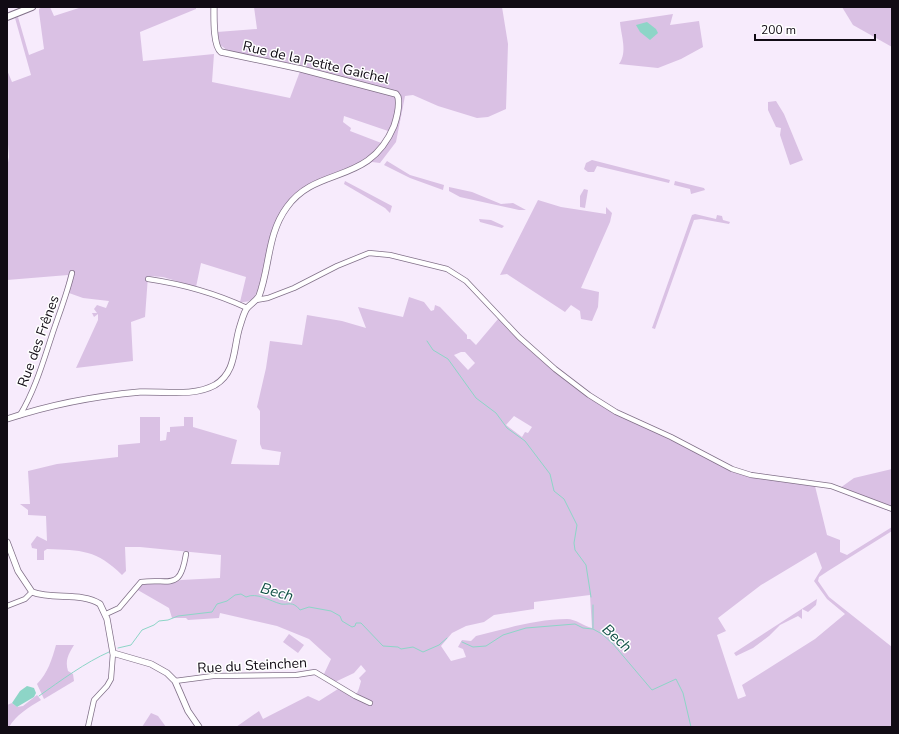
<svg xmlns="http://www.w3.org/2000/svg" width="899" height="734" font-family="'Nunito Sans',sans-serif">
<rect width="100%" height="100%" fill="#f7ebfc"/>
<g fill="#dac1e4" fill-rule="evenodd">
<path d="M42,7H50L54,16L82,7H196V9L140,32L143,61L214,54L212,82L290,98L302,66L228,51L219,44L217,32L257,29L254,7H502L508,44L506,109L488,117L477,118L438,106L413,95L405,96L396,142L380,163L372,162C345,179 304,182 287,212C278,228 270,246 265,263C261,275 261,288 254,297C250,302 245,302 240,302L246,277L201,263L196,287L163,277L148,276L145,317L131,322L133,361L76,368L98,320V314L94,317L92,313H97L94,309L97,305L106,308L109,301L83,298L69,293L70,291L64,293L68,275L7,280V168L9,157L7,131V70L12,82L31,75L15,18L18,17L29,55L44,49L39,12V9ZM344,116L391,132L384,144L350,131L351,128L343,122Z"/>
<path d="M842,7H892V47L853,25Z"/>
<path d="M673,14L670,25L699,21L703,47L681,59L658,68L619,64C628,52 621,36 620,22Z"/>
<path d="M776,101L784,114L803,160L790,165L780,135L781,128L776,127L768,110V102Z"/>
<path d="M592,160L670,180L669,183L597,166L594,172H588L584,169L586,163Z"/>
<path d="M387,161L410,175L444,185L443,190L410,178L384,165Z"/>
<path d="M345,181L392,206L390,213L385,208L344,184Z"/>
<path d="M675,181L704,188L705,190L691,194L690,189L674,185Z"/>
<path d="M449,187L472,192L501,204L513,203L526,210H519L478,201L460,197L449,191Z"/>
<path d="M584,189L588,190L585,208L580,207V196Z"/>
<path d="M538,200L561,207L606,214V207L612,213L610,222L581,288L599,292L598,307L592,321L581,319L580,311L571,305L565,312L507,274L500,275Z"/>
<path d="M695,214L716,219L717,215L722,216L723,220L730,222L729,224L701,219L694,220L655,329L652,328L692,215Z"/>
<path d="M479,219L491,220L504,226L502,228L480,222Z"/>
<path d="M409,297L424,302L431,311L434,310L435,305L440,307L467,335V339H470L476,345L498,319C538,362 585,398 637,424L640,420L672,435L719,461L741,471L824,483L840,488L854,478L892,469V512L861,501L830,487L815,486L827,535L840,540V552L847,555L892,527V531L828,571L819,577L818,581L829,597L892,647V727H236L259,711L263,719L308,696L319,701L338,689C354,698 356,701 361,681L359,678L366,671L361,665L354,673L335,682L324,674L331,659L309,639L277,626L220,613L219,618L188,620L186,618H172L169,608L136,589L141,584L147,582L166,584L181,580L220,578L221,555L140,547H125L126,571L122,575C97,550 81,550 47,549L44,551V560H37V549L32,548L31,544L37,536L47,541L46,516L28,515V510L20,504H30L28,471L57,464L118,457V445L140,443V417H160V441L166,440L167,432H170V427L184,426V417H193V427L237,440L231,464L279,465L281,452L262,449L260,444V411L257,407L266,368L270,341L302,345L307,315L342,321L366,328L358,307L403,317ZM461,352H465L475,363L468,370L454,355ZM514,416L532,427L528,433L525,432L522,437L506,425ZM816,552L822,568L814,581L827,599L845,614L815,639L742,685L746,696L738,699L717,635L726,631L718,618L761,585ZM590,595L592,628C583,626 576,619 567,619C536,619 505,629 476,636L471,641L462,640L458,647L463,649L466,657L451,661L441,646L452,633L466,626L484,622L494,615L534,609V602Z"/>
<path d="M817,599L816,605L808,612L802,609V619L798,616L780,625L769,636L753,648L736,656L734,653Z"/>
<path d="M289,634L304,645L298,653L283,642Z"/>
<path d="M56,645H74C68,655 65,660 68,671L73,674L74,681L44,699L37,684C48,673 52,659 56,645Z"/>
<path d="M37,695L41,700C29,707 16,715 9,727H7V705L12,703L17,707L23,706Z"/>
<path d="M151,713L158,716L166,727H142Z"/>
</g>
<g fill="#8dd5c7">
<path d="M647,22L656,29L658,33L650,40L640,32L636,25Z"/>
<path d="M27,686L34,688L36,693L34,697L17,707L12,703L20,691Z"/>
</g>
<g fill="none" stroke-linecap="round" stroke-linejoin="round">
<g stroke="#8dd5c7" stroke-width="1">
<path d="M427,341L433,350L448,359L476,398L496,413L507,428L525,441L550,474L554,491L564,499L577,525L574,543L575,550L586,565L591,597"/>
<path d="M593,605V628"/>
<path d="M462,642L473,647L486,646L503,635L526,628L575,624L583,628L593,629L602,634L613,644L652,690L676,679L683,693L691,727"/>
<path d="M118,648L131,645L142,630L154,625L159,621L168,620L178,616L212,612L217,604L227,601L235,595L241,594L246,597C257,592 270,601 281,604C287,605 291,602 296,606C298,607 299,609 300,610L309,607L331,611L340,616L342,621L352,627L355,626L356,623H361L383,646L398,647L401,649L413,647L423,652L439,645L447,638"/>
<path d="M39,696C60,681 86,662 109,652"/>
</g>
<defs>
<g id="minor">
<path d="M148,279C182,284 215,293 247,308"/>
<path d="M256,300L268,298L294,288L337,266L369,253L390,255L447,269L466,281L519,337L555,369L589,395L616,412L671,437L732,469L751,475L831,486L892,509"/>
<path d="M20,415C35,390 43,362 52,335C59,314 67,294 72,273"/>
<path d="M7,606L25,599L32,592"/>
<path d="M106,614L119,608L141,582C170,578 180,592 186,554"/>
<path d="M175,681L213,676L296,675L315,672L355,696L370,703"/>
<path d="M88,727L94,700L107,686L111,679L113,653"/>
</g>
<g id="tertiary">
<path d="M7,419C49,405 96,396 140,392C164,391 193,397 215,385C237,372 233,347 240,326C242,320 244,311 248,307C252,303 256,301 259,296C270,267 267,234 287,207C317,165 369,186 394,126C397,117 400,107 398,97L396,94L301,69L221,52C213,46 214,17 214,7"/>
<path d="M7,542L18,571L32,592C53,600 82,592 100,604L107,619L113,653L151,664L167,673L175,681L188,711L199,727"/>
</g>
<path id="secondary" d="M7,17L32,7"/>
</defs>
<use href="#minor" stroke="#827189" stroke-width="6"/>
<use href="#tertiary" stroke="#827189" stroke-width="7"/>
<use href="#secondary" stroke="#827189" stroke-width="8"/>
<use href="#minor" stroke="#fff" stroke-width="4.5"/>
<use href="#tertiary" stroke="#fff" stroke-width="5.5"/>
<use href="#secondary" stroke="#fff" stroke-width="6"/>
</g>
<g text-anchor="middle" stroke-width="3" stroke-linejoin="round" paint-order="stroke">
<g font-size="14" fill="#110b14" stroke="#fff">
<text transform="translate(316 62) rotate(13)" y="5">Rue de la Petite Gaichel</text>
<text transform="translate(38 341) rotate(-70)" y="5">Rue des Frênes</text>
<text transform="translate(252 665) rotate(-3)" y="5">Rue du Steinchen</text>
</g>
<g font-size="15" font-style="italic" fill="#125047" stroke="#fff">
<text transform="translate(277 592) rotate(16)" y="5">Bech</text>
<text transform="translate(617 638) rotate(42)" y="5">Bech</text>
</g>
</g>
<rect width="899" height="734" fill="none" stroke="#110b14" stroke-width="16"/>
<path d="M755 34v6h120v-6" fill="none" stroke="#110b14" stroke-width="2"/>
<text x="761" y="34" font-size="12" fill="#110b14" stroke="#ffffff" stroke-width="3" paint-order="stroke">200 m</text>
</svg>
